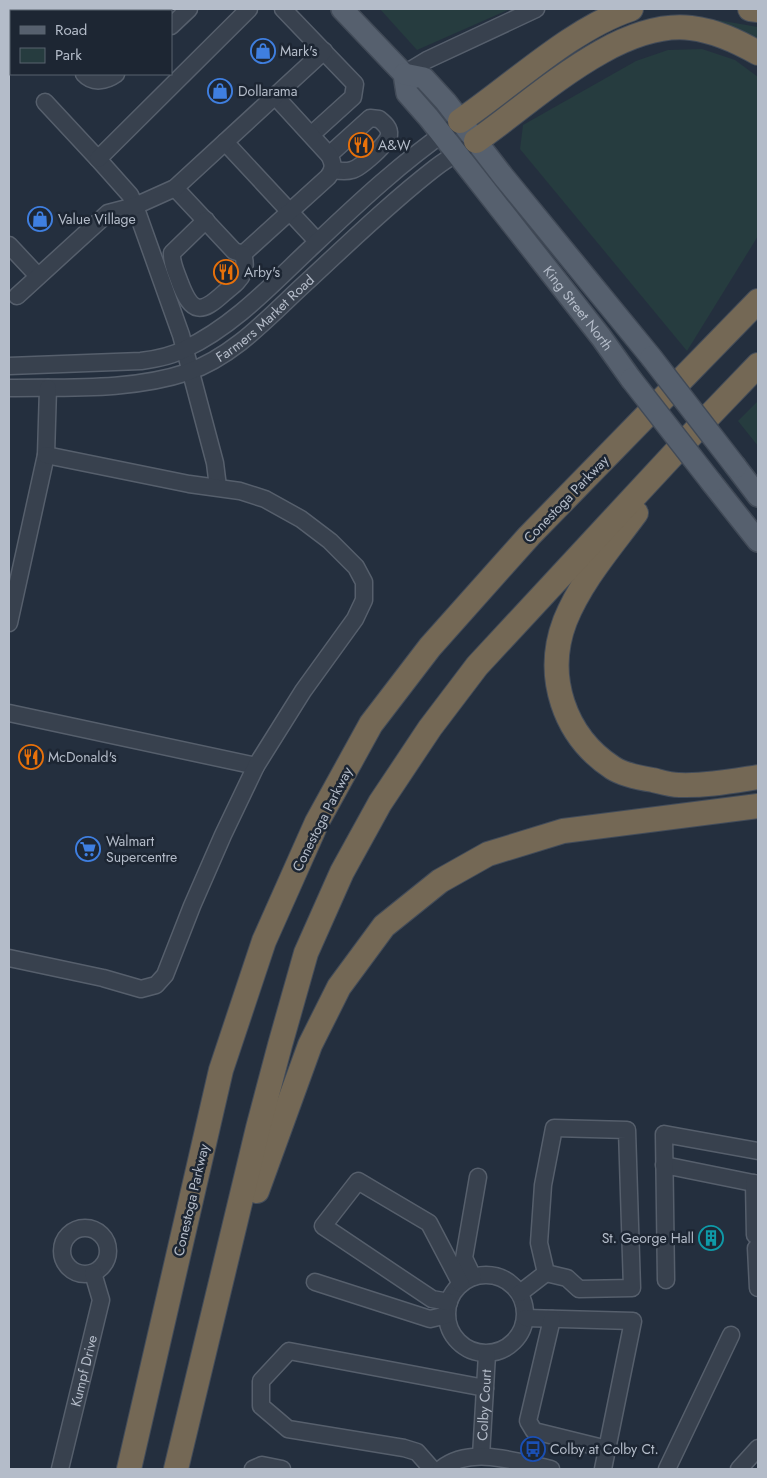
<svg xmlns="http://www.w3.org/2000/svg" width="767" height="1478" font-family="Jost,sans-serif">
<rect width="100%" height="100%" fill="#242f3e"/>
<g fill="#263c3f">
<path d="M380,9H510L417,50Z"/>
<path d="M694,16L758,27V41L735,30Z"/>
<path d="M702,49L735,60L758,77V236L687,351L520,149L523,125L636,61L668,50Z"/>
<path d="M758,401V446L738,421Z"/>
</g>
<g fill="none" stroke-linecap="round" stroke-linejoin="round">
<defs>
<g id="minor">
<path d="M283,9L355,84L353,97L311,135"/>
<path d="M71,11L74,9"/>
<path d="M171,26L189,9"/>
<path d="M84,74C93,84 106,81 116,74"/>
<path d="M404,74L427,60L536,9"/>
<path d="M45,102L98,159L130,195L135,206L181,335L215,463L218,487"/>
<path d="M225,142L317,241"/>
<path d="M329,155L370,118L379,119C384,123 390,128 389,135C389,143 360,168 352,170C346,172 339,171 333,170"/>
<path d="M98,159L249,9"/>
<path d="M175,188L234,251L243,254L328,177C334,169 334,164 329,155L275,96"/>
<path d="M206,220L172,253C171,263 177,274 180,283C192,314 201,314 224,293C231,287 240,281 243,273C246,267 245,261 243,254"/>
<path d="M9,245L38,276"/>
<path d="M17,296L108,213L135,206L175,188L324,51"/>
<path d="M9,366L141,361C156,359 172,356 185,349C236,325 275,281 315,244C358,203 402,162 451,128"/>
<path id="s1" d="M9,388C68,387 131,391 188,372C237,355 273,312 311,278C351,241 391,202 435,168C448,158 462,150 476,141"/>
<path d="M9,623L46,455L48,388"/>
<path d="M9,713L256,766"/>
<path d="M9,958L103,978L141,989L156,985L165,975L192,906L223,835L256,766L303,691L355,619L364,600V582L356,567L330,541L301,519L265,499L240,491L189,484L46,455"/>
<path d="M664,1165L758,1184"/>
<path d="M754,1183L755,1235"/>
<circle cx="85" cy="1251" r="23"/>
<path d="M756,1248L758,1288"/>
<circle cx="486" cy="1314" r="39"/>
<path d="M473,1277L464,1258L478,1177"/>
<path d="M666,1280L664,1134L758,1151"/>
<path d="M315,1282L430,1319L447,1315"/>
<path d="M520,1293L546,1273L539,1243L543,1185L554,1128L627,1130L632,1288L579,1289L567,1278L546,1273"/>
<path d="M449,1302L432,1299L323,1226L358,1181L429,1223L461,1284"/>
<path d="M526,1318L633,1321L603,1469"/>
<path d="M552,1319L528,1421L534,1431L607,1449"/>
<path id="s2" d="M481,1456L487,1354"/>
<path id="s3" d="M60,1469L101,1300L93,1273"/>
<path d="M253,1469L262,1465L282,1469"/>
<path d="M432,1469L417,1452L404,1448L288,1429L261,1406V1381L289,1351L485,1388"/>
<path d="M441,1469C471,1445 517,1462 551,1469"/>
<path d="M667,1469L731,1335"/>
<path d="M739,1469L758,1448"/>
</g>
<g id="major">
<path id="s4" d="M342,9L404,74L407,93L429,118L601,337L631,379"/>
<path d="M404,74L424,78L446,102L503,176L651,357"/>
<path d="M736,467L758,496"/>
<path d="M712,483L758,541"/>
</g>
<g id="highway">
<path d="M750,9L758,10"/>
<path d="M460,121C513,85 571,29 631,9"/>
<path d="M476,141C533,102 617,19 691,28C716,31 737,41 758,53"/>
<path d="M636,513C611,547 581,581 565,621C544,676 564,736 613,768C624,775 640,778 653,780C661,782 670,785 679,785C705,786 732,781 758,777"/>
<path d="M257,1191L310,1045L339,987L384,926L440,881L488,854L563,831L758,806"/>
<path d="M129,1469L221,1070L264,941L317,822L371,724L430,647L529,536L758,301"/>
<path d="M176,1469L258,1128L280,1045L306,953L342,872L380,803L430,728L477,666L709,416L758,365"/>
</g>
</defs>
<use href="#minor" stroke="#565f6c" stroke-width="19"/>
<use href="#major" stroke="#414a57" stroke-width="24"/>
<use href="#highway" stroke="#434c59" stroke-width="26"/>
<use href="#minor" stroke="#38414e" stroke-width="16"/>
<use href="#major" stroke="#56606e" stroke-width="21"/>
<use href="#highway" stroke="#746855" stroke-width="24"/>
<defs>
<g id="major-bridge">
<path d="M651,357L736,467"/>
<path d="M631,379L712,483"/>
</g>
</defs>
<use href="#major-bridge" stroke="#414a57" stroke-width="24" stroke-linecap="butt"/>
<use href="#major-bridge" stroke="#56606e" stroke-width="21"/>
</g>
<defs>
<symbol id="shop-ring" viewBox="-11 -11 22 22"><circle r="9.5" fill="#1d2633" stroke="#3f7fe0" stroke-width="1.5"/><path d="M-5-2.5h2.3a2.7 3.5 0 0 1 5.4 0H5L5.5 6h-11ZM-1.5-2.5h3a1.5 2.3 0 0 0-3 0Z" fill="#3f7fe0"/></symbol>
<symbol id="restaurant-ring" viewBox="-11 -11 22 22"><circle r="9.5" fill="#1d2633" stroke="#e8710a" stroke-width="1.5"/><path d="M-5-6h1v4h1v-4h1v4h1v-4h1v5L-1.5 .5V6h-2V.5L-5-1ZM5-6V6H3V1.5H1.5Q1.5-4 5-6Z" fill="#e8710a"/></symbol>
<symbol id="supermarket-ring" viewBox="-11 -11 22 22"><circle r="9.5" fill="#1d2633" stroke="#3f7fe0" stroke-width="1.5"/><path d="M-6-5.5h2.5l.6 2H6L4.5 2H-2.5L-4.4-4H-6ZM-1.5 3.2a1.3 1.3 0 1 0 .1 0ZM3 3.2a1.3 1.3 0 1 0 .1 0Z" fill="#3f7fe0"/></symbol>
<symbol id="building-ring" viewBox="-11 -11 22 22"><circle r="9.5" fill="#1d2633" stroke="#0f9aa8" stroke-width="1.5"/><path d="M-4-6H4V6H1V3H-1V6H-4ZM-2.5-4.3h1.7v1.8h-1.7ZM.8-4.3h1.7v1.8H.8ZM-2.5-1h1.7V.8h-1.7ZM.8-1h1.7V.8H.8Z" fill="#0f9aa8"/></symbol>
<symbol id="bus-ring" viewBox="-11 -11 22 22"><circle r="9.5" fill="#1d2633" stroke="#1a4fb4" stroke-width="1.5"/><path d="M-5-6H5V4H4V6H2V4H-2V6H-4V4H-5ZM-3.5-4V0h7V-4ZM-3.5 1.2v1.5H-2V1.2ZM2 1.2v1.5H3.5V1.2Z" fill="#1a4fb4"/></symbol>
</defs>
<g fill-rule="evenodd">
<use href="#shop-ring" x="249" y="37" width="28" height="28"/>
<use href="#shop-ring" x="206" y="77" width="28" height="28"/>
<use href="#restaurant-ring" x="347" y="131" width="28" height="28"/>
<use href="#shop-ring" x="26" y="205" width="28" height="28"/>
<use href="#restaurant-ring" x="212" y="258" width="28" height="28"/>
<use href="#restaurant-ring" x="17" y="743" width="28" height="28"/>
<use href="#supermarket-ring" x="74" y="835" width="28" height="28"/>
<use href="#building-ring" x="697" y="1224" width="28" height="28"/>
<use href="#bus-ring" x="519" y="1435" width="28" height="28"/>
</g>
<g text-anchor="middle" stroke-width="5" stroke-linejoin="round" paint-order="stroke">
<g font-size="14" fill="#b4bcc9" stroke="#1d2633" text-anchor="start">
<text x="280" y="56">Mark's</text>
<text x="238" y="96">Dollarama</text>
<text x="378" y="150">A&amp;W</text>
<text x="58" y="224">Value Village</text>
<text x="244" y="277">Arby's</text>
<text x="48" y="762">McDonald's</text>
<text x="106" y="846">Walmart<tspan x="106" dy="16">Supercentre</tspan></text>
<text x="694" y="1243" text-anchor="end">St. George Hall</text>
<text x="550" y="1454">Colby at Colby Ct.</text>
</g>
<g font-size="14" fill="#b4bcc9" stroke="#1d2633">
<text dy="5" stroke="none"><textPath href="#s4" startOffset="384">King Street North</textPath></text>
<text dy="5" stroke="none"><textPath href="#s1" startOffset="275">Farmers Market Road</textPath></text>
<text transform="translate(566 499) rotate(-46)" y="5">Conestoga Parkway</text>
<text transform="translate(322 819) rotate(-63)" y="5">Conestoga Parkway</text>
<text transform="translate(191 1200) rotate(-77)" y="5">Conestoga Parkway</text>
<text dy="5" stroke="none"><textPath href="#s3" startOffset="101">Kumpf Drive</textPath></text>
<text dy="5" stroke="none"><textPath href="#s2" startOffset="51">Colby Court</textPath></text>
</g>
</g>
<rect width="767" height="1478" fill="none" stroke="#b4bcc9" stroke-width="20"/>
<rect x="10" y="10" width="162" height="65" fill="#1d2633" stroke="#59626f"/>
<rect x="20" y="26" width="25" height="8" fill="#56606e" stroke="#59626f"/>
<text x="55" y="35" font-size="15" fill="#b4bcc9">Road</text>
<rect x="20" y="48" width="25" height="15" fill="#263c3f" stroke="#59626f"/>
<text x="55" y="60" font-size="15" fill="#b4bcc9">Park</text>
</svg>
